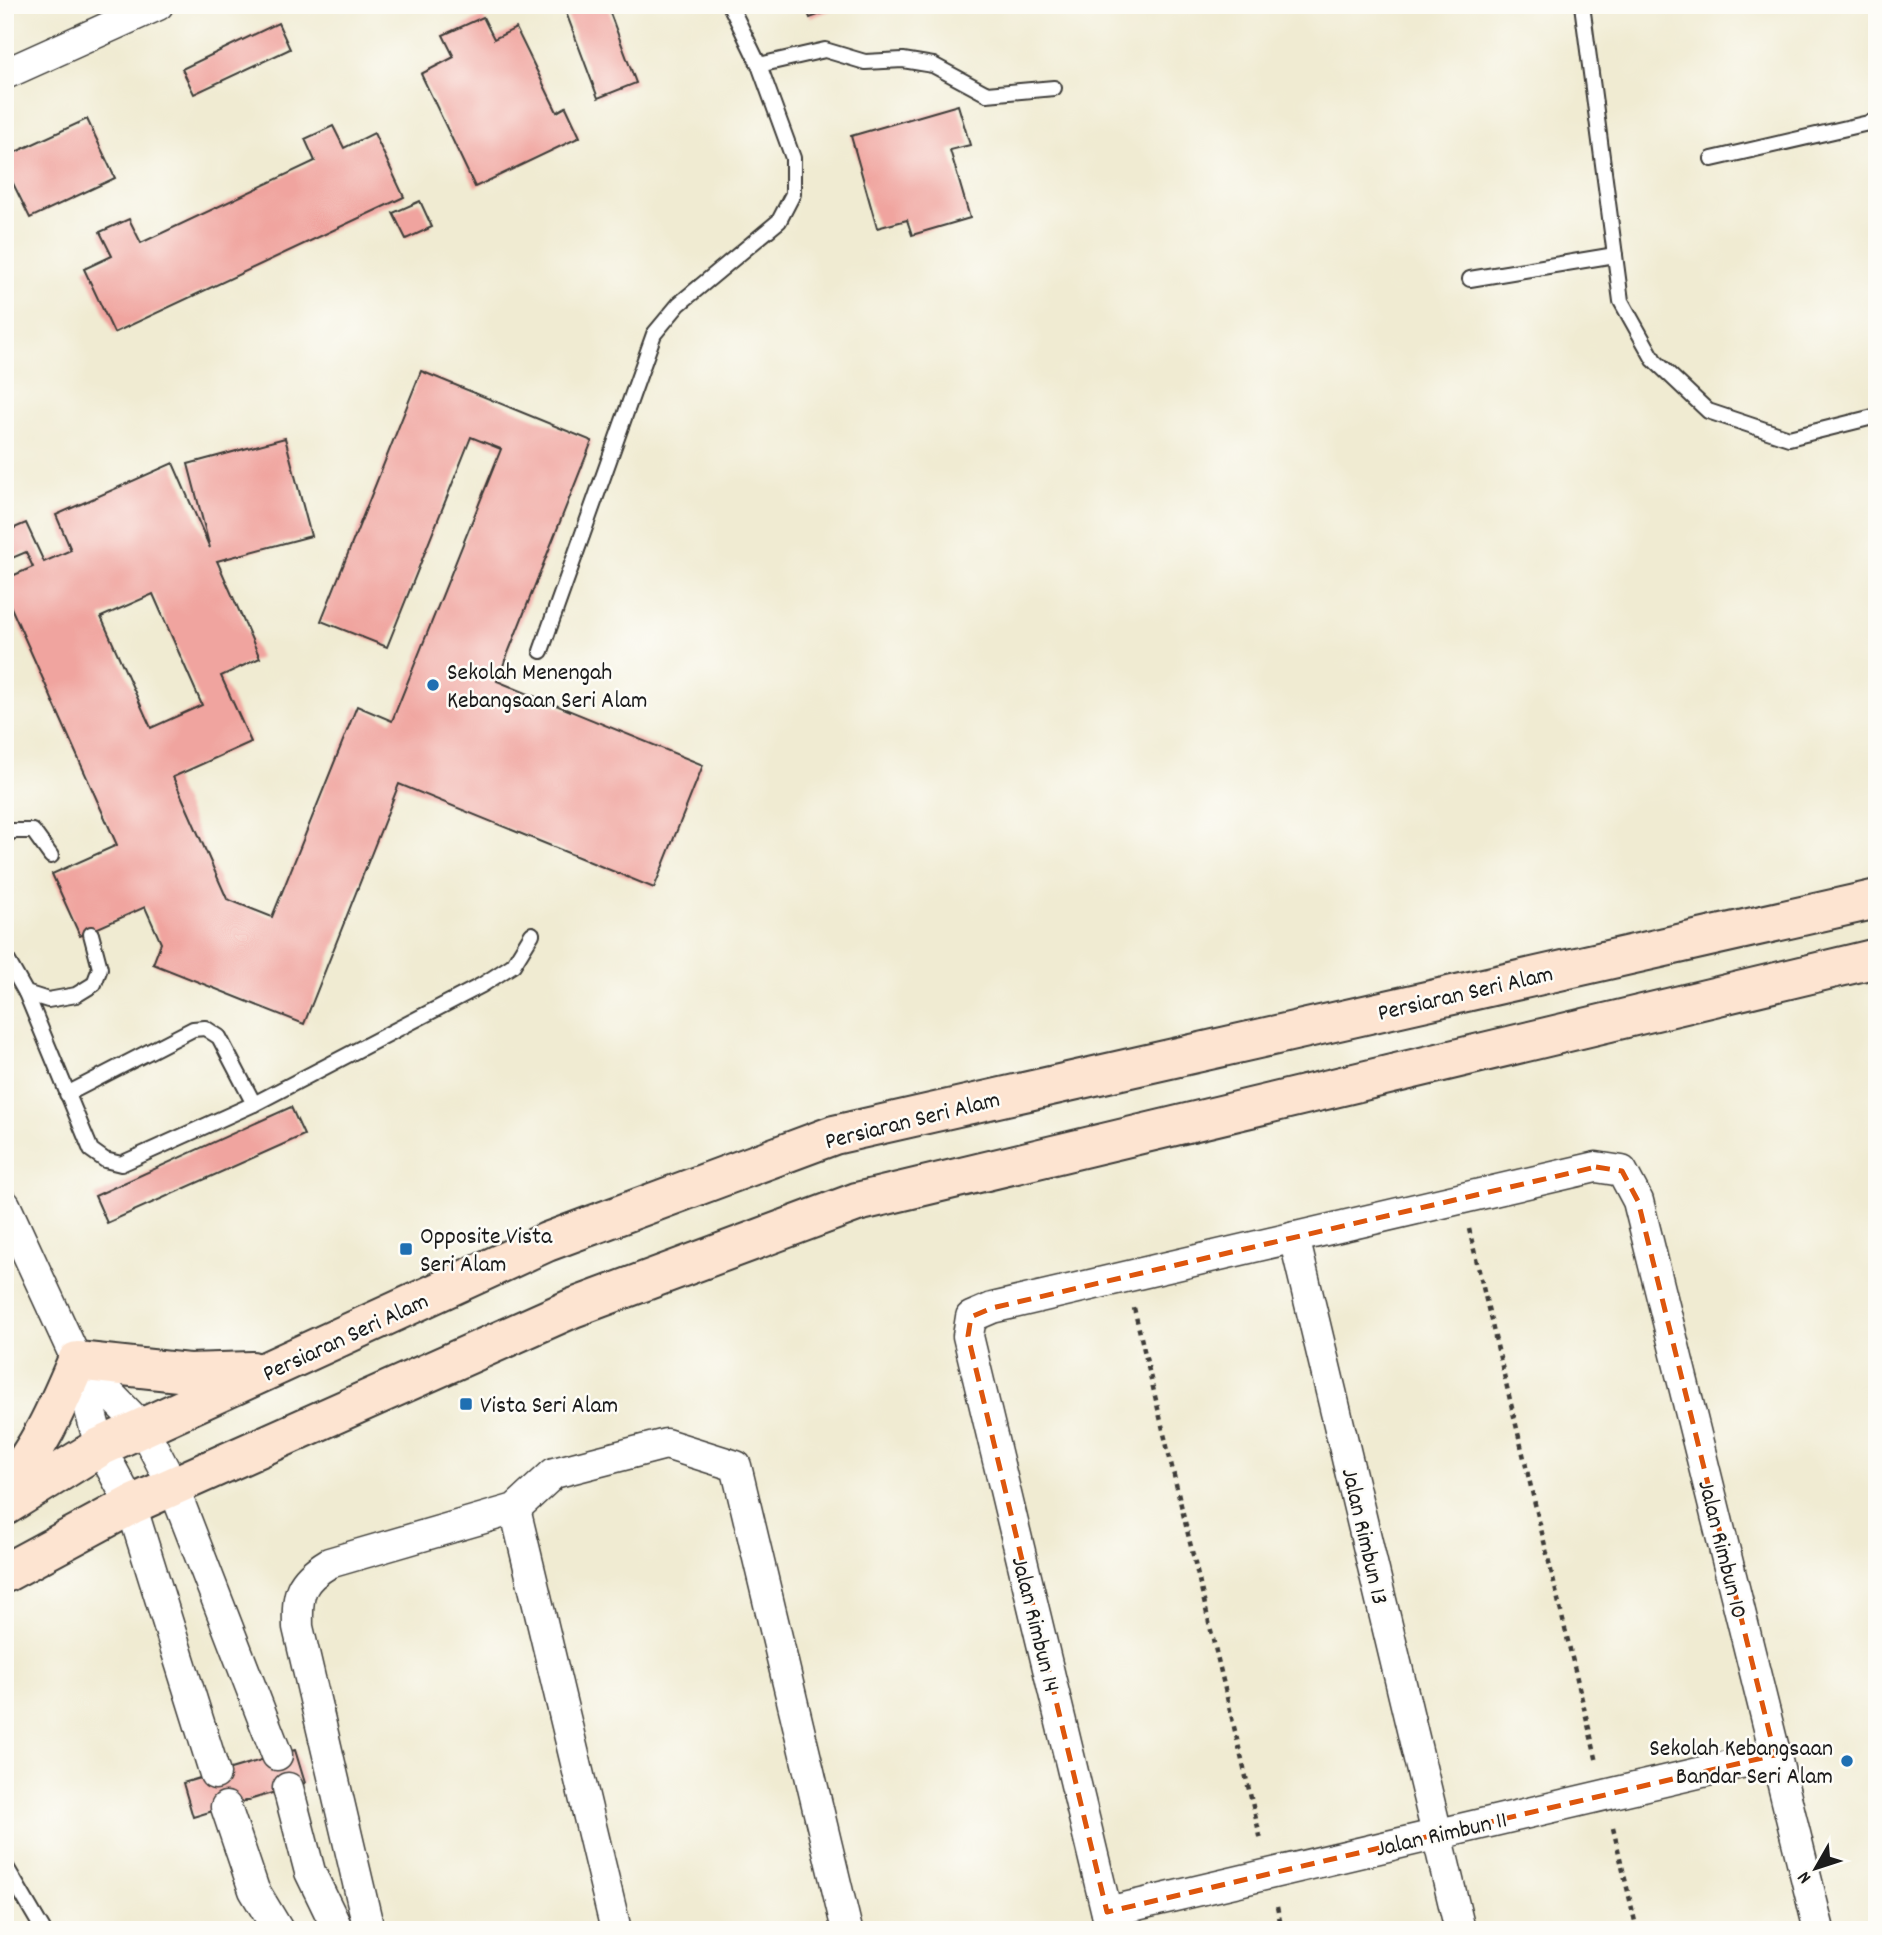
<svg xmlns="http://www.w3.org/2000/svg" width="1882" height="1935" font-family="Dekko,sans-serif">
<rect width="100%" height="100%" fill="#fdfcf7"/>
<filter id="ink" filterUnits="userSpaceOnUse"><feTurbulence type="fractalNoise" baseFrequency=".0143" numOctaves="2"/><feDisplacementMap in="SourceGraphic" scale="14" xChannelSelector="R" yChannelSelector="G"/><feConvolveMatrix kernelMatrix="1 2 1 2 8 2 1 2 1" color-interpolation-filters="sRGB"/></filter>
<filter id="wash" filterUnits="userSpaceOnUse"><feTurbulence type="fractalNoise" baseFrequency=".00686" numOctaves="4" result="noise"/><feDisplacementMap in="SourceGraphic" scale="28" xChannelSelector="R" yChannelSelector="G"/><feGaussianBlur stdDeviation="1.57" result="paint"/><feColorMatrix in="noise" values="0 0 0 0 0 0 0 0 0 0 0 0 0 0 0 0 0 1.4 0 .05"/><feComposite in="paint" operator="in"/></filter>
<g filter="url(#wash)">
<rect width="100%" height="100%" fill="#f0ebd2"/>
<g id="blocks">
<g fill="#f0a49f" fill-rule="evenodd">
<path d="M567,5H607L636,83L598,98L564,7Z"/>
<path d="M805,5H842V6L810,18Z"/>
<path d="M483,17L494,39L516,28L557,112L566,107L580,137L475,187L421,74L454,57L443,35Z"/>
<path d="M278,23L290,49L194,94L182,69Z"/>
<path d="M958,105L970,145L950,150L970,218L912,235L907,220L877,228L851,136Z"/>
<path d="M87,119L115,178L30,218L5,167V157Z"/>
<path d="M333,126L344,148L374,133L404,197L114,333L84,269L112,256L100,232L129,219L141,243L315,161L305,139Z"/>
<path d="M420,201L432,227L406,239L393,213Z"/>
<path d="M421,371L592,441L497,681L703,765L654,888L399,784L304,1024L153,964L161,943L145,907L80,936L52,874L117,845L5,594V579L33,567L26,552L5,561V532L26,523L44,562L71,550L56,515L173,463L210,548L188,464L285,438L311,536L217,561L260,658L221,676L251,742L173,777L227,899L272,917L357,706L392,721L501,449L471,437L387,647L321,621ZM153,594L202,705L151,728L101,617Z"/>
<path d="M291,1107L304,1135L107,1223L95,1196Z"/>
<path d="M295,1750L305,1783L193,1817L183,1783Z"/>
</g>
</g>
</g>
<g filter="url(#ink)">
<use href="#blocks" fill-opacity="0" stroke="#3c3b37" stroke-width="2"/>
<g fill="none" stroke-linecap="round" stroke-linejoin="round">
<defs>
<g id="lane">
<path d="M1582,5L1621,301L1654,360L1708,411L1789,438L1877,416"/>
<path d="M759,65L825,50L865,62L903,60L933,65L987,94L1054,88"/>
<path d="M1712,159L1877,121"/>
<path d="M1470,279L1615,255"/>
<path d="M541,651L654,334L679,304L779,221L793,194V158L759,65L730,5"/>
<path d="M5,837L12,831H33L51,856"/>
<path d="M5,956L26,993L48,1000L76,995L94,984L100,968L91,934"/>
<path d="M26,993L91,1150L105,1160L121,1164L254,1104L482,985L513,965L532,934"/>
<path d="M67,1094L193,1029L205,1028L219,1037L254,1104"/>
<path d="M5,1865L43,1930"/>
</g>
<g id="street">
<path d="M5,74L158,5"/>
<path d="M5,1205L77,1361L100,1447L131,1505L215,1774"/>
<path d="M1294,1237L1460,1930"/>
<path d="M79,1363L143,1428L173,1486L277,1755"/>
<path d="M515,1509L616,1930"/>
<path d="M288,1788L310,1872L338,1930"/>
<path d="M226,1807L254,1890L278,1930"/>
<path d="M1107,1912L1775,1755"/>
<path d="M369,1930L298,1627C297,1593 299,1581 329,1563L515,1509L554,1473L666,1444L736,1466L847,1930"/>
<path d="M1111,1930L968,1336L971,1317L992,1308L1596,1167L1622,1171L1638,1201L1819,1930"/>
</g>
<g id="secondary">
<path d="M5,1489C40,1448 56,1410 77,1361L188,1373L252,1371"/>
<path d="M5,1506L100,1447L547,1242L834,1135L1877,899"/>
<path d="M5,1573L131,1505L573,1308L857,1202L1877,958"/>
</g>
</defs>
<use href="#lane" stroke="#3c3b37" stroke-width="18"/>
<use href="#street" stroke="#3c3b37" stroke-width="33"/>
<use href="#secondary" stroke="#3c3b37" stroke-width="42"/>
<g stroke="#3c3b37" stroke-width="4.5" stroke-dasharray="5 5" stroke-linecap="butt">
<path d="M1469,1229L1597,1762"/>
<path d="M1134,1308L1261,1840"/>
<path d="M1613,1828L1637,1930"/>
<path d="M1277,1907L1282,1930"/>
</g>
<use href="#lane" stroke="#fff" stroke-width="14"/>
<use href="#street" stroke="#fff" stroke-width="30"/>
<use href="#secondary" stroke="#fde4d1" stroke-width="38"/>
</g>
</g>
<path fill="none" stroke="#de560d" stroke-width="5" stroke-dasharray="14 9" stroke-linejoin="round" d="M1596,1167L1622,1171L1638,1201L1775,1755L1107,1912L968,1336L971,1317L992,1308Z"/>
<g fill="#1f6fb2" stroke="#fdfcf7" stroke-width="2.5">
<circle cx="433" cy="685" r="7"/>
<rect x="399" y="1242" width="14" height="14" rx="3.5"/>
<rect x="459" y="1397" width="14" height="14" rx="3.5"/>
<circle cx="1847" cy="1761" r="7"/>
</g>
<g text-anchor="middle" stroke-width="5" stroke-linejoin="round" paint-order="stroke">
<g font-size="24" fill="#1c1c1c" stroke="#fdfcf7" text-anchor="start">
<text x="447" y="679">Sekolah Menengah<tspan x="447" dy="28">Kebangsaan Seri Alam</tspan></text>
<text x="420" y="1243">Opposite Vista<tspan x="420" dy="28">Seri Alam</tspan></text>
<text x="480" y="1412">Vista Seri Alam</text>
<text x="1833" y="1755" text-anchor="end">Sekolah Kebangsaan<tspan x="1833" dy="28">Bandar Seri Alam</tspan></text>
</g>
<g font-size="24" fill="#1c1c1c" stroke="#fdfcf7">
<text transform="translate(1465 992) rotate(-13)" y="8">Persiaran Seri Alam</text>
<text transform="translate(912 1119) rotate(-14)" y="8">Persiaran Seri Alam</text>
<text transform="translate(345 1336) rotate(-25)" y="8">Persiaran Seri Alam</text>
<text transform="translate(1366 1536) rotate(77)" y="8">Jalan Rimbun 13</text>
<text transform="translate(1724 1549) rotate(76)" y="8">Jalan Rimbun 10</text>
<text transform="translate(1037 1624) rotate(76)" y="8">Jalan Rimbun 14</text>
<text transform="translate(1441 1833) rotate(-13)" y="8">Jalan Rimbun 11</text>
</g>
</g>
<rect width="1882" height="1935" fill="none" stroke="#fdfcf7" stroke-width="28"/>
<g transform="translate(1816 1868) rotate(231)" stroke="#fdfcf7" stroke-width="5" paint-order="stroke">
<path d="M0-5L12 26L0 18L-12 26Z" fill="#1c1c1c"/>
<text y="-10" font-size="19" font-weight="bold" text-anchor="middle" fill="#1c1c1c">N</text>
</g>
</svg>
